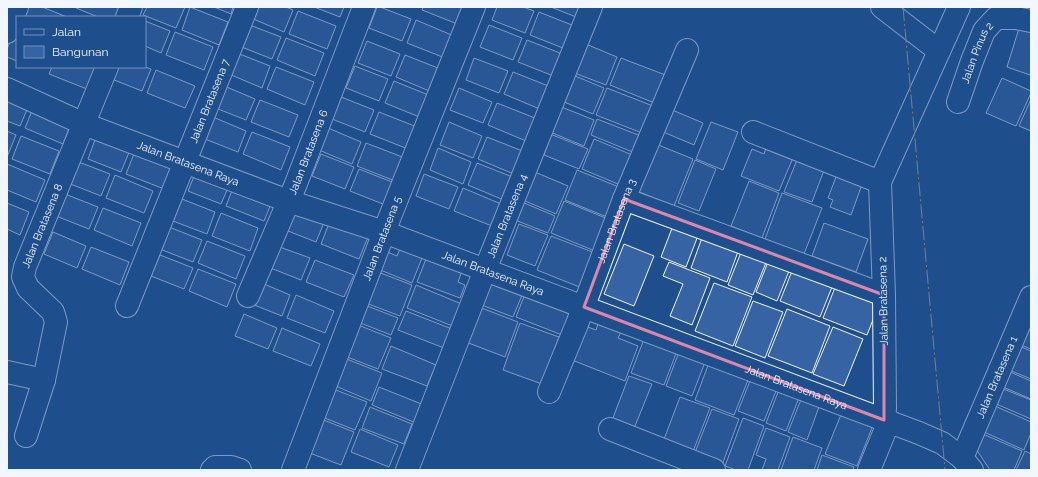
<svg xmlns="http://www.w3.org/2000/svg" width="1038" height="477" font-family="Raleway,sans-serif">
<rect width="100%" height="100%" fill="#1f4e8c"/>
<g fill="#3563a3" stroke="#f2f6ff">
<path d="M26,7H42L67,17H22Z"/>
<path d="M76,7H126L122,17H98L76,8Z"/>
<path d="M147,7H185L176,28L143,15Z"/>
<path d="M190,7L228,22L219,45L182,30Z"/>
<path d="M214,7H233L231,14Z"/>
<path d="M256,7H286L293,10L284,32L251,18Z"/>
<path d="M314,7H344L340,17Z"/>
<path d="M377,7H380L411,19L402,41L369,28Z"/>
<path d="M423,7H467L460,25L422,10Z"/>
<path d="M497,7H523L534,11L525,33L492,20Z"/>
<path d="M551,7H586L581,19Z"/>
<path d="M298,11L336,26L327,49L289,34Z"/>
<path d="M539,12L577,27L568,50L530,35Z"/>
<path d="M416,20L454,36L445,58L407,43Z"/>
<path d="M145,21L170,31L161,53L145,46Z"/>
<path d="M247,24L281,37L272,59L239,46Z"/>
<path d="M489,25L522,38L513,60L480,47Z"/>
<path d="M1020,25L1031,29V71L1030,75L1007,67Z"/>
<path d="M175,32L213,47L204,70L166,55Z"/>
<path d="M13,34L17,36V61L7,57V49Z"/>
<path d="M286,38L324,53L315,76L277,60Z"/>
<path d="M527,40L565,55L556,77L518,62Z"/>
<path d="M367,41L400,54L391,76L358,63Z"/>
<path d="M581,42L617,57L606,85L569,71Z"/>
<path d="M237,53L270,66L262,88L229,74Z"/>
<path d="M405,55L443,70L434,93L396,77Z"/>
<path d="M474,58L508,71L499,93L466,80Z"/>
<path d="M621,58L668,76L657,104L610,85Z"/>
<path d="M355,66L388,79L379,101L346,88Z"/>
<path d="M52,67H98L92,91L49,74Z"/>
<path d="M114,67H145L151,69L142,91L109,78Z"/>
<path d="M276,67L314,82L305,105L267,89Z"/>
<path d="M156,70L195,86L185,108L147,93Z"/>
<path d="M513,72L551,87L542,110L504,94Z"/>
<path d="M568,73L604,88L593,114L557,99Z"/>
<path d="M1002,78L1031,91V93L1016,126L986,113Z"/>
<path d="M394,81L431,96L422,118L385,103Z"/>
<path d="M222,85L255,99L246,120L213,107Z"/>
<path d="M459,88L492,102L483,123L450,110Z"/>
<path d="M607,88L658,108L647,135L596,115Z"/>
<path d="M7,96L29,105L20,126L7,121Z"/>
<path d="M341,97L374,110L365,132L332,119Z"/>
<path d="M1031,99V131L1019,126Z"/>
<path d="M260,100L298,115L289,137L251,122Z"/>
<path d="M497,103L535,118L526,141L488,125Z"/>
<path d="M554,104L594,120L584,146L545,130Z"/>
<path d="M34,106L72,121L63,144L25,128Z"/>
<path d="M670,109L703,123L694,145L661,131Z"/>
<path d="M379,112L417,127L408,149L370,134Z"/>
<path d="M213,117L246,131L238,152L205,139Z"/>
<path d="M597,119L641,136L635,153L591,135Z"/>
<path d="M449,122L482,136L473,158L440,145Z"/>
<path d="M711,122L738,132L723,170L696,159Z"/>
<path d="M328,128L361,142L352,164L319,150Z"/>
<path d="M7,131L16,135L7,157Z"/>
<path d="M252,132L290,147L281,170L243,154Z"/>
<path d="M545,132L588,149L579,169L544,155L548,143L542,140Z"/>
<path d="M21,136L59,151L50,174L12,159Z"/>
<path d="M96,137L130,150L121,172L88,159Z"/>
<path d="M487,137L525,152L516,175L478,159Z"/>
<path d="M594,139L637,157L625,187L582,169Z"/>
<path d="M768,142L795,153L779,191L741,176L752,149L764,154Z"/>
<path d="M366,143L405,158L395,181L357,166Z"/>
<path d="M656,144L693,159L674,206L637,191Z"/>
<path d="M438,148L471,162L463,184L430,170Z"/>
<path d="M135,151L173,166L164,189L126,174Z"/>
<path d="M321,154L354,167L345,189L312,176Z"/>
<path d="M799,155L826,165L812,202L784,192Z"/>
<path d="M695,160L716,169L699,211L678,203Z"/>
<path d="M76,161L110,174L101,196L68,183Z"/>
<path d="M477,163L515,178L506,201L468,185Z"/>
<path d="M7,164L45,180L36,202L7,190Z"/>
<path d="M197,169L230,183L221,204L188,191Z"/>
<path d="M359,169L397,184L388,206L350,191Z"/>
<path d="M839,169L864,179L851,215L830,207L833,200L828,198Z"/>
<path d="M530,170L568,186L556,214L518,198Z"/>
<path d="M577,170L619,187L607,217L565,200Z"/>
<path d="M424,174L458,187L449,209L416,196Z"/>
<path d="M115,175L153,191L144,213L106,198Z"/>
<path d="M749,181L779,193L762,238L731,226Z"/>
<path d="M235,183L273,199L264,221L226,206Z"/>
<path d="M463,188L501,204L492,226L454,211Z"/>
<path d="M782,193L822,208L804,254L765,239Z"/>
<path d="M65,194L98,207L89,229L56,216Z"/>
<path d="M182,199L215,212L207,234L173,221Z"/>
<path d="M564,201L608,219L595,251L551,233Z"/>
<path d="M522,202L555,216L548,233L515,220Z"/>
<path d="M7,203L29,212L20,235L7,229Z"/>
<path d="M292,207L325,220L316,242L283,229Z"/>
<path d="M103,208L141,223L132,246L94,230Z"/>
<path d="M221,213L258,228L250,251L212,236Z"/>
<path d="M330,221L368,237L359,259L321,244Z"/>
<path d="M674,223L699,233L686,267L661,257Z"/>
<path d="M824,223L868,239L856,272L812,256Z"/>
<path d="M519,224L548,235L535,266L507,255Z"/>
<path d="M169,227L202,240L193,262L160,249Z"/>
<path d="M53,232L86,246L77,268L44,254Z"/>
<path d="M703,235L739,249L727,282L691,268Z"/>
<path d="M551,236L595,253L582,288L537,270Z"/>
<path d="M207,241L245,256L236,279L198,263Z"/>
<path d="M402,244L424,253L412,283L378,269L385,251L397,256Z"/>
<path d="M624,244L654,256L634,306L604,294Z"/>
<path d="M277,246L310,258L301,280L268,267Z"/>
<path d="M91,247L129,262L120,285L82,269Z"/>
<path d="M742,250L767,260L753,295L728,285Z"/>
<path d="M429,251L464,265L458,282L465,285L460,298L417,282Z"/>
<path d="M160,255L193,268L184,289L151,276Z"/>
<path d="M770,257L791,266L777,301L756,292Z"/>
<path d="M315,260L354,275L344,297L306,282Z"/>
<path d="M669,262L710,278L692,325L670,316L683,284L663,276Z"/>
<path d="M794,266L834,282L820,317L780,301Z"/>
<path d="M198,269L236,284L227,307L189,291Z"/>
<path d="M378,272L412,285L400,316L366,303Z"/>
<path d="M490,275L525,288L513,317L479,304Z"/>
<path d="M257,281L290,295L282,316L249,303Z"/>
<path d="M714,283L752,297L733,346L695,331Z"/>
<path d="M416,285L464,305L455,327L407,308Z"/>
<path d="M836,285L880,302L867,335L823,318Z"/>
<path d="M526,291L572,308L562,335L516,317Z"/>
<path d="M296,295L334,311L325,333L287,318Z"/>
<path d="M753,301L783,312L765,358L735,346Z"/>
<path d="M365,305L398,318L391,335L358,322Z"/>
<path d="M479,307L518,322L505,357L466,342Z"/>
<path d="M787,309L830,326L812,373L768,356Z"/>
<path d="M406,311L452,329L444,348L398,330Z"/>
<path d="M244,314L277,328L268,349L235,336Z"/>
<path d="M599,321L622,330L618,338L638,346L625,381L572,360L585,326L596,330Z"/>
<path d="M1031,322V349L1021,345Z"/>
<path d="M520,323L559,337L542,384L503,370Z"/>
<path d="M358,325L391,338L378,369L342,355Z"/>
<path d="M833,327L863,339L844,386L813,374Z"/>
<path d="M282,328L320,344L311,366L273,351Z"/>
<path d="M644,339L677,351L664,385L631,373Z"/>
<path d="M391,346L436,365L427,386L382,369Z"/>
<path d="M1019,346L1031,351V379L1009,370Z"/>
<path d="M681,347L707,357L692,396L666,386Z"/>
<path d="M344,358L382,373L371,401L333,385Z"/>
<path d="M710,360L750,375L734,415L695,400Z"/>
<path d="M1010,372L1031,381V399L1003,387Z"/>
<path d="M629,376L652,384L633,431L611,423Z"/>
<path d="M752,376L778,386L764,421L738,411Z"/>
<path d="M328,387L367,402L355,430L317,415Z"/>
<path d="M379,387L429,407L421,425L372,405Z"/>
<path d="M780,387L800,395L786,431L766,423Z"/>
<path d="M1001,388L1031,400V419L994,403Z"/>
<path d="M680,397L710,408L692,454L663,442Z"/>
<path d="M802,397L820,404L807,440L788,432Z"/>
<path d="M995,406L1031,422V433L1024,450L984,432Z"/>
<path d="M370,407L412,424L404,444L362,428Z"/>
<path d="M712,409L739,419L722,465L694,455Z"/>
<path d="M842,412L873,425L857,466L825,454Z"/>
<path d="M743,418L764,426L748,470H736L725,466Z"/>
<path d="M321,419L354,432L341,465L307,452Z"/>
<path d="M766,428L790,437L778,470H762L766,459L756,455Z"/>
<path d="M360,429L398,445L389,467L351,452Z"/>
<path d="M983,434L1022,451L1014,470H990L976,449Z"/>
<path d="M793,437L822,448L814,470H781Z"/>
<path d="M1025,451L1031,454V470H1016Z"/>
<path d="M822,455L854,467L853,470H817Z"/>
</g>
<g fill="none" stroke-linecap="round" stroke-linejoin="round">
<defs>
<g id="minor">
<path d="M882,7L939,51"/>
<path d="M127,17L131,7"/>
<path d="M7,32L17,7"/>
<path id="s1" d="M7,89L84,124L288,201L384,232L919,433L942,443L962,458L972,470"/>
<path id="s2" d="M958,102L972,61L984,31L996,18H1016L1031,21"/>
<path d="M753,132L880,182"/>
<path d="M624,199L884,295"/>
<path id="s3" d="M248,296L295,186L364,7"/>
<path id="s4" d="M127,306L247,7"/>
<path d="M7,372L44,380"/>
<path id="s5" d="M549,392L577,324L624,199L687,50"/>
<path d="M884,420L885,408L884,295L880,182L959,7"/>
<path d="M610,429L714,470"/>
<path id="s6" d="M26,436L44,380L56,322L53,312L28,288L23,277L25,267L107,67"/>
<path id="s7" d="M962,458L1031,297"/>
<path d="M212,470L215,467H231L240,470"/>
<path id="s8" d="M293,470L391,214L474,7"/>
<path id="s9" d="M407,470L485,270L591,7"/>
<path d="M869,470L889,421"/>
</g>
</defs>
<use href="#minor" stroke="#f2f6ff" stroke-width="24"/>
<use href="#minor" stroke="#1f4e8c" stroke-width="22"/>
<path stroke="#ffb74d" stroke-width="1" stroke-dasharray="14 3 2 3" stroke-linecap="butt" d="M903,7L945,470"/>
</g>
<path d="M0 0H1038V477H0ZM624,199L884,295V420L584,307Z" fill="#1f4e8c" fill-opacity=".55" fill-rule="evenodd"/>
<path fill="none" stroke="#da87ad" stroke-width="3" stroke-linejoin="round" d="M624,199L884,295V420L584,307Z"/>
<g text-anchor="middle" stroke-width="3" stroke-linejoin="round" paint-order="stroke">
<g font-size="11" fill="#f2f6ff" stroke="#1f4e8c">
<text dy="4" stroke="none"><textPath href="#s2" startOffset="53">Jalan Pinus 2</textPath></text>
<text dy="4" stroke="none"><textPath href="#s4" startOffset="221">Jalan Bratasena 7</textPath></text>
<text dy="4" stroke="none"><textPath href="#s3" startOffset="156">Jalan Bratasena 6</textPath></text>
<text dy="4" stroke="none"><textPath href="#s1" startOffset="196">Jalan Bratasena Raya</textPath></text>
<text dy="4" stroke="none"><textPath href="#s9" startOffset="273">Jalan Bratasena 4</textPath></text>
<text dy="4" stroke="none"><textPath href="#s5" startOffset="184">Jalan Bratasena 3</textPath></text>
<text dy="4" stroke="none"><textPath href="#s6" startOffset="230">Jalan Bratasena 8</textPath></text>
<text dy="4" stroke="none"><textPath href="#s8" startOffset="248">Jalan Bratasena 5</textPath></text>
<text dy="4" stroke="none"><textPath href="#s1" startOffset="520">Jalan Bratasena Raya</textPath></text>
<text transform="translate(883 301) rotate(-91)" y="4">Jalan Bratasena 2</text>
<text dy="4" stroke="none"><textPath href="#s7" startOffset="88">Jalan Bratasena 1</textPath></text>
<text dy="4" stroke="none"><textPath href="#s1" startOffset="844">Jalan Bratasena Raya</textPath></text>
</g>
</g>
<rect width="1038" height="477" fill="none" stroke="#f2f6ff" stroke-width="16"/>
<rect x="16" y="16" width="130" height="52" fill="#1f4e8c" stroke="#7391ba"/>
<rect x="24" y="29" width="20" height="6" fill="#1f4e8c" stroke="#7391ba"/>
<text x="52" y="36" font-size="12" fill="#f2f6ff">Jalan</text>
<rect x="24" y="46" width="20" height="12" fill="#3563a3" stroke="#7391ba"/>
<text x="52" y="56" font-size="12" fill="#f2f6ff">Bangunan</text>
</svg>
